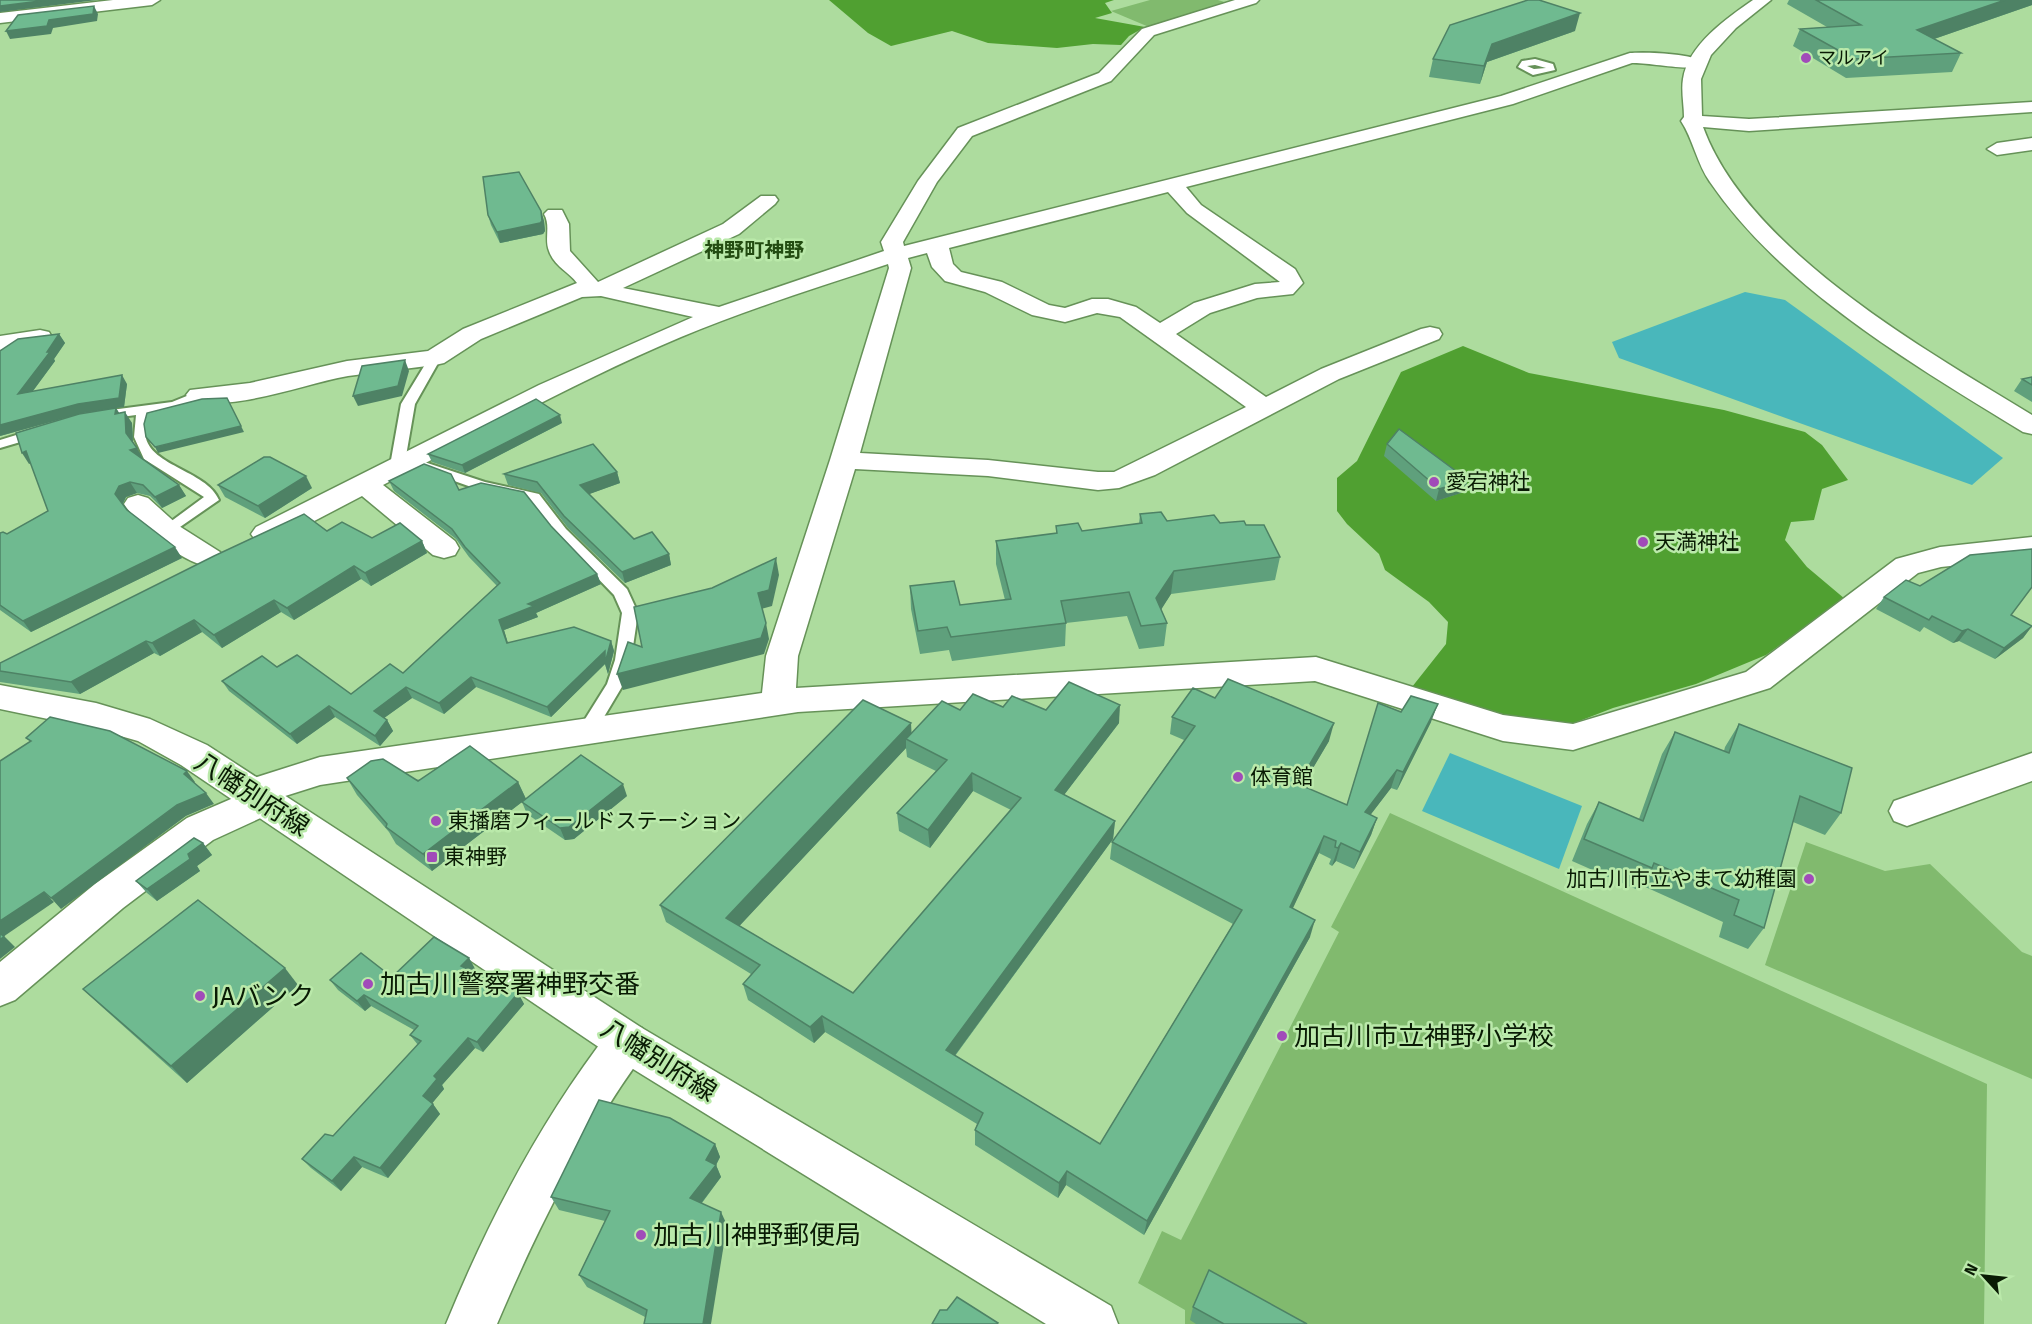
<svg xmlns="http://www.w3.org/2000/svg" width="2032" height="1324" font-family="'Fira Sans','Noto Sans JP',sans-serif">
<rect width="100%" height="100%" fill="#addc9e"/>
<g fill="#81ba6e">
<path d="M1150,0H1218L1231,4L1149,27L1111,11Z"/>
<path d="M1390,813L1987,1084L1984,1324H1185V1310L1138,1283L1162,1231L1181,1240L1339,932L1331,927Z"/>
<path d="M1806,842L1885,871L1930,864L2022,952L2032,956V1079L1765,965Z"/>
</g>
<g fill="#50a031">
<path d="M829,0H1114L1105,3L1112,13L1095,18L1145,27L1129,36L1121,45L1093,44L1057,48L988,43L952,31L891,46L868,33Z"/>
<path d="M1463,346L1529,373L1724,410L1805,432L1822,445L1848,480L1822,489L1814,520L1791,522L1785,540L1807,567L1845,599L1766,655L1696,684L1613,708L1551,732L1408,692L1446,644L1448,622L1429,602L1385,570L1379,554L1347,524L1337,511V478L1357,461L1401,372Z"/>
</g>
<g fill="#49b7bb">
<path d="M1745,292L1785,300L2003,458L1972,485L1619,358L1612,342Z"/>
<path d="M1450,753L1582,806L1559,869L1422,811Z"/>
</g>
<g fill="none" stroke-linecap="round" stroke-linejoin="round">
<defs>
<g id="service">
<path d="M1535,59L1553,64L1555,70L1533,75L1518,67L1522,61ZM1535,65L1546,68L1534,69L1527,66Z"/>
<path d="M435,354L441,358L415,404L406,456L485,482L539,494L566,529L627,589L638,613L631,660L623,685L592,737H580L577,732L607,684L615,660L622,613L614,595L556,535L529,500L477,489L406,464L393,463L391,460L401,404L429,358Z"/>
<path d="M199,391L205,395L204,398L180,408L150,414C125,465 205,465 219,500L167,536L162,534L160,531L162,528L204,497L144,459L134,437L136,415L98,420L91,416L111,410L172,402Z"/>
<path d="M39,428L44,429V435L0,448V440Z"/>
</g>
<g id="minor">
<path d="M113,0H160L152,5L0,23V13Z"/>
<path d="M1235,0H1259L1256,3L1154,35L1111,81L972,136L937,182L903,242L904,246L1501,96L1630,53C1644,52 1697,53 1706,64C1698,73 1648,62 1632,63L1513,104L1186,187L1201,205L1295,269L1303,283L1293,294L1257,298L1210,313L1176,334L1266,397L1321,369L1421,329L1430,327L1439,329L1442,334L1439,339L1339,379L1155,475L1119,488L1098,490L988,476L855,469L798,656L796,688L1316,657L1503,715L1573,724L1746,672L1896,559L1940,547L2032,537V557L1941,567L1918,573L1770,688L1573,750L1503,741L1315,681L798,712L320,785L282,797L283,800L278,810L213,840L123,908L15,1000L0,1006V962L95,884L187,818L238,796L236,792L241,782L320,757L762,693L766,656L830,460L889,268L888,264C819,287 748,309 681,337C579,380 482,434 383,485L455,541L459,548L455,555L444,558L433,555L362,496L276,541L266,543L256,541L251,534L256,527L539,385L693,317L601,296L582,297L481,339L444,363L435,365C406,369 377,372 348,376C303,384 234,412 190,400L186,395L190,390L250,383L347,361L428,351L463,329L577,283C569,272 554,266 549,251C544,239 551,226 544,214L548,210H562L569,224L570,251L598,282L723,224L761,196H775L778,200L775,204L739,234L623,288L719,307L884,251L881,242L918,181L958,128L1099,73L1142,29ZM1168,192L1187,213L1280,282L1255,284L1194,303L1160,323L1136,307L1108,299H1092L1065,308L1049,305L1002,282L961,272L953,264L949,248ZM927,253L932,267L945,281L985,292L1032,315L1065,322L1097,313L1120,317L1246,407L1114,472H1098L988,460L860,453L911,268L908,258Z"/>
<path d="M2032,138V150L1997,155L1987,149L1997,143Z"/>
<path d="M40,330L49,332L52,337L49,342L0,350V336Z"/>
<path d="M138,495L148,498L179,526L220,552L224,559L220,566C192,573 139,527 124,504L128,498Z"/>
<path d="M2032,753V781L1907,826L1894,821L1889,811L1894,801Z"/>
</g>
<g id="tertiary">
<path d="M1753,0H1771L1736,28L1711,55L1701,79L1702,116L1749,119L2032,102V112L1749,131L1703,127C1748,250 1924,349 2032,415V434L2023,432C1914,365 1783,289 1710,182C1697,164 1693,139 1681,121L1684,117C1684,105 1681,91 1683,79C1688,45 1727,18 1753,0Z"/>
<path d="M627,1022L642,1028L649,1042L642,1056C582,1139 537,1230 497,1324H446C489,1219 542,1118 612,1028Z"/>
</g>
<path id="secondary" d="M0,685L96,703L150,719L207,745L642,1028L1111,1306L1118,1324H1046L612,1056L181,765L138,741L96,729L0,709Z"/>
</defs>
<use href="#service" stroke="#669258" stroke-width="4"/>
<use href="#minor" stroke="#669258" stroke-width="3"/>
<use href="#tertiary" stroke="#669258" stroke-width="3"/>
<use href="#secondary" stroke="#669258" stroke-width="3"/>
<use href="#service" fill="#fff" fill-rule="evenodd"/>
<use href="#minor" fill="#fff" fill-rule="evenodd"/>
<use href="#tertiary" fill="#fff" fill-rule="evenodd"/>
<use href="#secondary" fill="#fff" fill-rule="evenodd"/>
</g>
<g fill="#5fa07c" fill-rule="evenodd">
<path d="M1789,0H2032V5L1934,39L1961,53L1952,72L1846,78L1793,46L1800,29L1827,27L1787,4Z"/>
<path d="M1575,31L1487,62L1480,84L1429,77L1433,59Z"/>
<path d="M541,211L544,221L545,231L543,234L500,243L491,225L488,215Z"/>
<path d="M59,334L65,343L54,359L55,361L33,391L127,384L124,407L116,408L119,413L132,423L133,442L143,459L179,485L186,496L162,508L150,496L137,493L126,497L123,504L127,510L182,558L31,632L0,610V533L7,534L48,511L31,463L29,464L108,409L83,413L0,436Z"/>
<path d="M2032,377V402L2014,391L2022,379Z"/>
<path d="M562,423L465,473L432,462L428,454Z"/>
<path d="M1387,444L1468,480L1464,492L1436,501L1384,456Z"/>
<path d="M617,472L620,483L589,494L634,539L669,554L671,565L625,583L568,528L541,493L508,485L504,474Z"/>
<path d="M389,481L459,490L551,526L597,574L601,584L536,613L538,617L504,630L508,643L611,641L614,651L608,674L605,664L551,717L476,687L444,714L412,698L384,718L387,720L393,731L380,746L335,717L297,744L229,691L222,681L277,667L351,694L403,673L497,586L469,557L456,539L394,491Z"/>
<path d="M218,485L312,488L265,518L225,497Z"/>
<path d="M1140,514L1167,521L1220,523L1246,525L1280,557L1275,580L1171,594L1161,609L1167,623L1164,646L1139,649L1127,616L1066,623L1065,646L952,661L949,650L920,654L911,609L910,586L960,605L1005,600L996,564V541L1056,533V526L1082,531L1139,524Z"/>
<path d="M327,531L372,538L422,541L427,553L371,586L361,579L294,620L281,612L222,648L202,632L160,656L154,653L80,694L0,682V663Z"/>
<path d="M1920,586L2011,615L2032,626L2023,638L1995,659L1959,641L1953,643L1924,627L1920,632L1876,609L1884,597Z"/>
<path d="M1215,698L1329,741L1302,786L1347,805L1401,712L1431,722L1397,790L1391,788L1370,815L1377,818L1371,835L1354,869L1336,861L1332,866L1329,864L1331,859L1319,853L1292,909L1310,937L1144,1235L1066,1185L1058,1198L975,1145V1130L977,1124L825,1032L814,1043L748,1000L743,984L751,974L666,922L660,905L912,733L960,710L1003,707L1046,710L1119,723L1064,795L1115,821L1113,839L955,1056L1100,1144L1233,924L1110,859L1112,842L1184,740L1170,734L1172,717ZM906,748L907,757L936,771L897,813L899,831L930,848L973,791L1011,810L853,993L739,926Z"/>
<path d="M1739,724L1841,813L1825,835L1793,822L1764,928L1748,949L1719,937L1723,922L1641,885L1638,890L1572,861L1587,824L1599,802L1639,819L1662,754L1675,732L1724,751L1725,747Z"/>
<path d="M347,778L518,782L526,799L432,871L396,844L389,832L357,795Z"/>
<path d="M627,796L574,839L565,840L527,814L522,802Z"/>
<path d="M203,843L212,855L197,866L200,871L157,901L147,893L136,881Z"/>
<path d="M469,958L475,969L473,971L518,993L524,1004L483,1052L475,1048L442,1085L444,1089L432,1103L440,1114L388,1178L362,1167L341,1191L311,1168L302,1159L333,1136L418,1045L410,1035L414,1030L371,1006L365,1011L338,990L330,980L392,977Z"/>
<path d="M298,985L187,1083L101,1006L83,989Z"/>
<path d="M715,1144L720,1157L716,1165L721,1177L702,1203L727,1225L645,1317L587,1287L579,1275L605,1221L559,1210L551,1197Z"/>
<path d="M1193,1307L1307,1324H1196L1190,1320Z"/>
</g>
<g fill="#4e8265">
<path d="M48,0H97L0,12V6Z"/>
<path d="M2005,0H2032V5L1908,48L1917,30Z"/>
<path d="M94,6L98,14L97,21L53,28L51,34L10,39L6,31L49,20Z"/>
<path d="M1580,13L1575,31L1487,62L1480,84L1484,66L1492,44Z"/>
<path d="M541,211L544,221L545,231L543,234L500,243L497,232Z"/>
<path d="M59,334L65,343L54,359L55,361L24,403L18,394Z"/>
<path d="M405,360L409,371L402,396L358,406L353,396Z"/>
<path d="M122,375L127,384L124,407L116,408L123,419L115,414L116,408L83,413L0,436V425Z"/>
<path d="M125,412L132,423L133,444L126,433Z"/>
<path d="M560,415L562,423L465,473L462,465Z"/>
<path d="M241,426L244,432L158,453L155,447Z"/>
<path d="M137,448L143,459L130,450Z"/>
<path d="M26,451L34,462L29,464L22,453Z"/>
<path d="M617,472L620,483L584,496L580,485Z"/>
<path d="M306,476L312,488L265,518L258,506Z"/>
<path d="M1468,480L1464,492L1436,501L1439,489Z"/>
<path d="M130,482L137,493L126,497L122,505L115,494L119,486Z"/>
<path d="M179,485L186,496L162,508L155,497Z"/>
<path d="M422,541L427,553L371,586L365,573Z"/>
<path d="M175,547L182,558L31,632L23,621Z"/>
<path d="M669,554L671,565L625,583L622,572Z"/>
<path d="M776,558L779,575L772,606L761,609L758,593Z"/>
<path d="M354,566L361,579L294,620L287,608Z"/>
<path d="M1174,571L1171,594L1154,621L1156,598Z"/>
<path d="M597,574L601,584L536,613L538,617L504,630L511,654L499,620L528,604Z"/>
<path d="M274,600L281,612L222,648L214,635Z"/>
<path d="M194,620L202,632L160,656L152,643Z"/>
<path d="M766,623L769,639L764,654L623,690L617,674Z"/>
<path d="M2032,626L2023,638L1995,659L2004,648Z"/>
<path d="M1968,629L1959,641L1953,643L1962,631Z"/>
<path d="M146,641L154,653L80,694L71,682Z"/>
<path d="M611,641L614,651L608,674L605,664L551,717L547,707Z"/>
<path d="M471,677L476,687L444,714L439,703Z"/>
<path d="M406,687L412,698L380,721L374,711Z"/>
<path d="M1438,704L1431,722L1397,790L1403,772Z"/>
<path d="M1120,705L1119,723L1054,808L1055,790Z"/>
<path d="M329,706L335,717L297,744L290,734Z"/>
<path d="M387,720L393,731L380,746L375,736Z"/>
<path d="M911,723L912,741L906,739V748L731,935L726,918Z"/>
<path d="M1334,723L1329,741L1293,802L1298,784Z"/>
<path d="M1397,770L1391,788L1359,830L1365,812Z"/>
<path d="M187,771L195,782L192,785L184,774Z"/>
<path d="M972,773L973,791L930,848L928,830Z"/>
<path d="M518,782L526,799L432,871L423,854Z"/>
<path d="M623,784L627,796L574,839L565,840L560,828Z"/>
<path d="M206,793L214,804L186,816L61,909L51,898L177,805Z"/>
<path d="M1377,818L1371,835L1354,869L1360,852Z"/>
<path d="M1115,821L1113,839L947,1066L946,1050Z"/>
<path d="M1324,836L1319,853L1285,925L1290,907Z"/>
<path d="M203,843L212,855L197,866L200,871L157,901L147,889L188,854Z"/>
<path d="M1341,843L1336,861L1332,866L1338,848Z"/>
<path d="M44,892L54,902L0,939V921Z"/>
<path d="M1315,920L1310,937L1144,1235L1147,1221Z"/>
<path d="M4,936L15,947L0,959V940Z"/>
<path d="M469,958L475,969L468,976L461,966Z"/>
<path d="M285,968L298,985L187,1083L171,1066Z"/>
<path d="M518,993L524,1004L483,1052L477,1042Z"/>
<path d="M364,995L371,1006L365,1011L357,1001Z"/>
<path d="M822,1016L825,1032L814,1043L810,1027Z"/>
<path d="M468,1038L475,1048L442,1085L444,1089L430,1106L423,1096L434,1076Z"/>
<path d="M433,1104L440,1114L388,1178L380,1168Z"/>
<path d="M715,1144L720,1157L716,1165L721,1177L696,1210L690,1198L706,1160Z"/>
<path d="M354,1157L362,1167L341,1191L332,1181Z"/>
<path d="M1067,1171L1066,1185L1058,1198L1059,1183Z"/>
<path d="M721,1212L727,1225L711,1324H703Z"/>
</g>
<g fill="#6fba90" stroke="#4e8265" stroke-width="1.5">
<path d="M0,0H48L0,6Z"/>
<path d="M1528,0H1539L1580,13L1492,44L1484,66L1433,59L1450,25Z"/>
<path d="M1816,0H2005L1917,30L1961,53L1854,59L1800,29L1861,25Z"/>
<path d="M94,6L93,14L49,20L47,26L6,31L18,15Z"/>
<path d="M519,172L541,211L542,221L540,223L497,232L488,215L483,177Z"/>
<path d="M59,334L47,352H50L18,394L122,375L119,398L78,404L0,425V351L18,339Z"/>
<path d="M405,360L398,386L353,396L362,366Z"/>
<path d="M2032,377V385L2022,379Z"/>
<path d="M227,398L241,426L155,447L146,437L144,424L147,413L202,399Z"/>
<path d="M536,399L560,415L462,465L428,454Z"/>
<path d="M116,408L115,414L125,412L126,433L137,448L130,450L179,485L155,497L143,485L130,482L119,486L115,494L127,510L175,547L23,621L0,605V533L3,532L7,534L48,511L26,451L22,453L16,433L79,414Z"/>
<path d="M1399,429L1468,480L1439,489L1387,444Z"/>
<path d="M593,444L617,472L580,485L634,539L652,532L669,554L622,572L564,516L537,482L504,474Z"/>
<path d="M264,457H270L306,476L258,506L218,485Z"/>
<path d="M424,464L451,474L459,490L481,483L524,492L551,526L597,574L528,604L534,606L499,620L507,643L574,627L611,641L605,663V651L547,707L471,677L439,703L406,687L374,711L387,720L375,736L329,706L290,734L222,681L262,656L277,667L297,655L351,694L390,664L403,673L500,583L465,547L452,529L389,481Z"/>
<path d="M1161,512L1167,521L1214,515L1220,523L1244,521L1246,525H1264L1280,557L1174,571L1156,598L1167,623L1141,626L1129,592L1061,601L1066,623L951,637L947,627L918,631L910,586L954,581L960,605L1011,599L996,541L1057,533L1056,526L1078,523L1082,531L1142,523L1140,514Z"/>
<path d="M304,514L327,531L342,522L372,538L400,523L422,541L365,573L354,566L287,608L274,600L214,635L194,620L152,643L146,641L71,682L0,671V663L214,556Z"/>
<path d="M2032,549V587L2011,615L2032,626L2004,648L1968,629L1962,631L1932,616L1929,620L1884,597L1906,580L1920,586L1970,555Z"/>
<path d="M776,558L769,590L758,593L766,623L761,638L617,674L628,642L642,647L634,607L712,588Z"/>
<path d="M1228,679L1334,723L1298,784L1347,805L1378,703L1401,712L1411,696L1438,704L1403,772L1397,770L1365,812L1377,818L1360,852L1341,843L1338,848L1335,847L1336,841L1324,836L1290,907L1315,920L1147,1221L1067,1171L1059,1183L975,1130L983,1113L822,1016L810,1027L743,984L760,965L660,905L863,700L911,723L726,918L853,993L1021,798L972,773L928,830L897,813L947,760L906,739L942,701L960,710L973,694L1003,707L1012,696L1046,710L1069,682L1120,705L1055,790L1115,821L946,1050L1100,1144L1242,910L1112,842L1195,726L1172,717L1193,688L1215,698Z"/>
<path d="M50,717L110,731L187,771L184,774L206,793L177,805L51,898L44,892L0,921V761L31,741L26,738Z"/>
<path d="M1739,724L1852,768L1841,813L1800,796L1764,928L1734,915L1739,900L1654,863L1652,868L1584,839L1599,802L1643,821L1675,732L1729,753Z"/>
<path d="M470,746L518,782L423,854L386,827L387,824L347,778L371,761L383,759L418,781Z"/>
<path d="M581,755L623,784L569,827L560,828L522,802Z"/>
<path d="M194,838L203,843L188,854L190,859L147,889L136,881Z"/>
<path d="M198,900L285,968L171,1066L83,989Z"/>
<path d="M0,934L4,936L0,940Z"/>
<path d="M434,937L469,958L461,966L518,993L477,1042L468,1038L434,1076L437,1079L423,1096L433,1104L380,1168L354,1157L332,1181L302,1159L325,1134L333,1136L421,1041L410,1035L418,1026L364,995L357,1001L330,980L361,953L392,977Z"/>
<path d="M599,1100L670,1118L715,1144L706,1160L716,1165L690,1198L721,1212L703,1324H644L647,1310L579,1275L610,1211L551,1197Z"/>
<path d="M1209,1270L1307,1324H1224L1193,1307Z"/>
<path d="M957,1297L998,1323L997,1324H932L940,1310H947Z"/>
</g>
<g fill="#a14bb9" stroke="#bae9aa" stroke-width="2">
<circle cx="1806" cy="58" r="6"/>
<circle cx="1434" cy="482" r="6"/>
<circle cx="1643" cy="542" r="6"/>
<circle cx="1238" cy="777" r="6"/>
<circle cx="436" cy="821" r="6"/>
<rect x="426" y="851" width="12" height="12" rx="3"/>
<circle cx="1809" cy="879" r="6"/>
<circle cx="368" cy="984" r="6"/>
<circle cx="200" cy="996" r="6"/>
<circle cx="1282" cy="1036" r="6"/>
<circle cx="641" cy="1235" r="6"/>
</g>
<g text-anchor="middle" stroke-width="5" stroke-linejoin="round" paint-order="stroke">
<g font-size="18" fill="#091b04" stroke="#bae9aa" text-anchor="start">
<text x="1818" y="64">マルアイ</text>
</g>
<g font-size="20" font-weight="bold" fill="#234c12" stroke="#bae9aa">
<text x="754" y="257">神野町神野</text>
</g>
<g font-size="21" fill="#091b04" stroke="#bae9aa" text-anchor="start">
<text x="1446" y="489">愛宕神社</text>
<text x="1655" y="549">天満神社</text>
<text x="1250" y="784">体育館</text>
<text x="448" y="828">東播磨フィールドステーション</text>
<text x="444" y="864">東神野</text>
<text x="1797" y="886" text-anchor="end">加古川市立やまて幼稚園</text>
</g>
<g font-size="26" fill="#091b04" stroke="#bae9aa">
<text transform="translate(252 794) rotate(33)" y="9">八幡別府線</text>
<text transform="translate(659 1060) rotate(32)" y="9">八幡別府線</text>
</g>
<g font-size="26" fill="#091b04" stroke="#bae9aa" text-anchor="start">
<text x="380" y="993">加古川警察署神野交番</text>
<text x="212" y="1005">JAバンク</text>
<text x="1294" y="1045">加古川市立神野小学校</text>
<text x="653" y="1244">加古川神野郵便局</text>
</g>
</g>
<g transform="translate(1984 1276) rotate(297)" stroke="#bae9aa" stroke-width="4.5" paint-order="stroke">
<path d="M0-4.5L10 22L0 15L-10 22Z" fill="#091b04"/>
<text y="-9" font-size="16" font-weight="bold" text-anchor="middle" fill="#091b04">N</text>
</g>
</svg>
